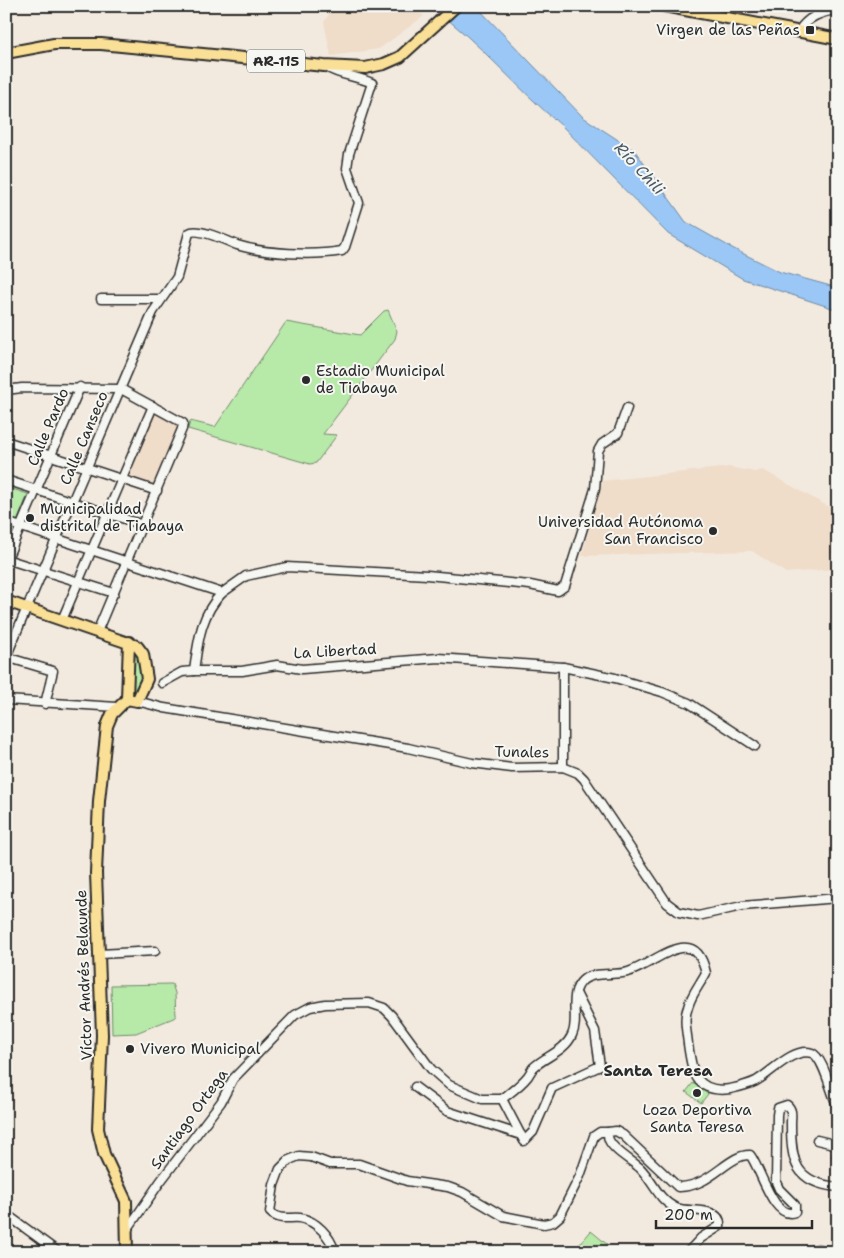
<svg xmlns="http://www.w3.org/2000/svg" width="844" height="1258" font-family="'Shantell Sans',sans-serif">
<rect width="100%" height="100%" fill="#f3eadf"/>
<filter id="ink" filterUnits="userSpaceOnUse"><feTurbulence type="fractalNoise" baseFrequency=".02" numOctaves="2"/><feDisplacementMap in="SourceGraphic" scale="10" xChannelSelector="R" yChannelSelector="G"/><feConvolveMatrix kernelMatrix="1 2 1 2 8 2 1 2 1" color-interpolation-filters="sRGB"/></filter>
<g filter="url(#ink)">
<g fill="#efdcc9">
<path d="M334,6H409L424,16L379,49L331,56L324,22Z"/>
<path d="M152,410L179,424L155,486L126,477Z"/>
<path d="M729,467L755,472L763,470L838,512V550L830,555L833,569L786,573L752,551L582,556L602,481Z"/>
</g>
<g fill="#b7e9a9" stroke="#718a6a">
<path d="M388,310L397,331L395,339L323,434L337,435L316,463L310,464L188,429L190,421L215,427L286,322L360,335L384,311Z"/>
<path d="M6,487L28,494L17,522L6,519Z"/>
<path d="M134,650H138L145,676L140,694L132,696Z"/>
<path d="M172,984L175,993L176,1017L136,1033L112,1034L111,985Z"/>
<path d="M693,1083L708,1094L701,1103L686,1092Z"/>
<path d="M591,1231L608,1245L602,1252H573Z"/>
</g>
<path fill="#9ac7f5" stroke="#6e89a4" d="M430,6H476L583,117L635,151L686,222L732,248L780,272L838,288V310L743,279L668,234L562,126C516,88 479,41 430,6Z"/>
<g fill="none" stroke-linecap="round" stroke-linejoin="round">
<defs>
<g id="minor">
<path d="M798,32C808,16 820,13 838,9"/>
<path d="M101,299H161"/>
<path d="M6,390L22,388L121,389L183,423L182,429L97,632"/>
<path d="M6,441L157,491"/>
<path d="M6,480L143,525"/>
<path d="M6,522L222,593L246,576L287,567L427,575L530,585L558,591L565,586L595,489L598,451L602,444L618,433L627,408"/>
<path d="M6,559L114,593"/>
<path d="M6,561L80,387"/>
<path d="M222,593C200,615 198,643 194,671H242L277,665L302,669L438,658L563,667L615,678L662,692L689,703L755,746"/>
<path d="M62,620L153,406"/>
<path d="M6,657L153,312L177,277L189,233C198,227 227,241 237,245C265,254 313,256 342,251L345,247L359,203L347,168L349,154L372,83C357,76 341,76 326,67"/>
<path d="M6,657L53,671L45,704"/>
<path d="M162,683L182,672L194,671"/>
<path d="M6,700L117,707"/>
<path d="M137,701L164,708L408,748L472,763L512,768L563,767L578,773L584,779L667,903L679,912L698,916L742,906L838,898"/>
<path d="M563,767V667"/>
<path d="M100,954L155,951"/>
<path d="M415,1087L447,1111L521,1135"/>
<path d="M502,1099L524,1141L533,1132L552,1088L600,1066L595,1031L576,993"/>
<path d="M817,1140L838,1145"/>
<path d="M837,1156L838,1154"/>
<path d="M6,1214L58,1252"/>
<path d="M127,1230L160,1182L221,1102L233,1079L295,1015L310,1007L325,1004L369,1003L384,1008L392,1016L431,1069L449,1085L482,1099H502C511,1092 521,1085 528,1076C530,1073 532,1069 534,1067C546,1056 565,1051 572,1035C580,1019 567,994 583,980C594,971 614,976 628,972C656,964 695,921 706,973C700,984 691,995 688,1007C683,1019 687,1032 688,1044C692,1071 695,1094 730,1089C739,1087 748,1085 756,1081C771,1073 793,1047 812,1053C824,1058 831,1094 838,1107"/>
<path d="M335,1252C330,1236 317,1221 300,1218C289,1217 279,1221 270,1212L274,1185L280,1169L289,1160L299,1156L311,1157L330,1164H359L407,1181L448,1187L462,1192L503,1216L544,1224L553,1222L560,1216L580,1176L594,1136L600,1132H608"/>
<path d="M688,1252L701,1238L720,1226C722,1206 689,1213 676,1208C658,1200 653,1181 640,1168C631,1160 614,1151 609,1140C608,1138 608,1135 608,1132L616,1131L623,1135L678,1187C710,1188 728,1154 750,1155C760,1166 773,1221 795,1212V1205L779,1189L776,1182L777,1115L778,1108L787,1105C793,1110 791,1116 791,1123C791,1162 795,1183 838,1187"/>
<path d="M802,1252L818,1249L832,1252"/>
</g>
<g id="major">
<path d="M664,6L838,39"/>
<path d="M6,53L54,44H101L324,66L365,68L384,64L400,57L456,6"/>
<path d="M6,601L137,646L143,654L147,679L137,701L127,699"/>
<path d="M127,699L112,714L107,726L99,801L96,873L102,1035L98,1129L104,1154L126,1201L127,1252"/>
<path d="M127,699L129,642"/>
</g>
</defs>
<use href="#minor" stroke="#2b2b2b" stroke-width="11"/>
<use href="#major" stroke="#2b2b2b" stroke-width="14"/>
<use href="#minor" stroke="#f6f6f2" stroke-width="8"/>
<use href="#major" stroke="#fadf96" stroke-width="10"/>
</g>
</g>
<g fill="#2b2b2b" stroke="#f6f6f2" stroke-width="2">
<rect x="805" y="25" width="10" height="10" rx="2.5"/>
<circle cx="306" cy="380" r="5"/>
<circle cx="30" cy="518" r="5"/>
<circle cx="713" cy="531" r="5"/>
<circle cx="130" cy="1049" r="5"/>
<circle cx="697" cy="1093" r="5"/>
</g>
<g text-anchor="middle" stroke-width="4" stroke-linejoin="round" paint-order="stroke">
<rect fill="#f6f6f2" stroke="#686867" stroke-width="1" x="247" y="49.5" width="58" height="23" rx="4"/>
<g font-size="14" font-weight="bold" fill="#2b2b2b">
<text x="276" y="66">AR-115</text>
</g>
<g font-size="15" fill="#2b2b2b" stroke="#f6f6f2" text-anchor="start">
<text x="800" y="35" text-anchor="end">Virgen de las Peñas</text>
<text x="316" y="376">Estadio Municipal<tspan x="316" dy="17">de Tiabaya</tspan></text>
<text x="40" y="514">Municipalidad<tspan x="40" dy="17">distrital de Tiabaya</tspan></text>
<text x="703" y="527" text-anchor="end">Universidad Autónoma<tspan x="703" dy="17">San Francisco</tspan></text>
<text x="140" y="1054">Vivero Municipal</text>
<text x="697" y="1115" text-anchor="middle">Loza Deportiva<tspan x="697" dy="17">Santa Teresa</tspan></text>
</g>
<g font-size="15" fill="#2b2b2b" stroke="#f6f6f2">
<text transform="translate(48 427) rotate(-67)" y="5">Calle Pardo</text>
<text transform="translate(84 438) rotate(-67)" y="5">Calle Canseco</text>
<text transform="translate(335 651) rotate(-3)" y="5">La Libertad</text>
<text transform="translate(522 752) rotate(1)" y="5">Tunales</text>
<text transform="translate(84 975) rotate(-92)" y="5">Víctor Andrés Belaunde</text>
<text transform="translate(189 1119) rotate(-54)" y="5">Santiago Ortega</text>
</g>
<g font-size="16" font-style="italic" fill="#4c5a68" stroke="#f6f6f2">
<text transform="translate(640 168) rotate(47)" y="6">Río Chili</text>
</g>
<g font-size="16" font-weight="bold" fill="#2b2b2b" stroke="#f6f6f2">
<text x="658" y="1076">Santa Teresa</text>
</g>
</g>
<rect width="844" height="1258" fill="none" stroke="#f6f6f2" stroke-width="25"/>
<rect x="12" y="12" width="819" height="1233" fill="none" stroke="#2b2b2b" stroke-width="2" filter="url(#ink)"/>
<path d="M656 1220v8h156v-8" fill="none" stroke="#2b2b2b" stroke-width="2.5"/>
<text x="664" y="1220" font-size="15" fill="#2b2b2b" stroke="#f6f6f2" stroke-width="4" paint-order="stroke">200 m</text>
</svg>
